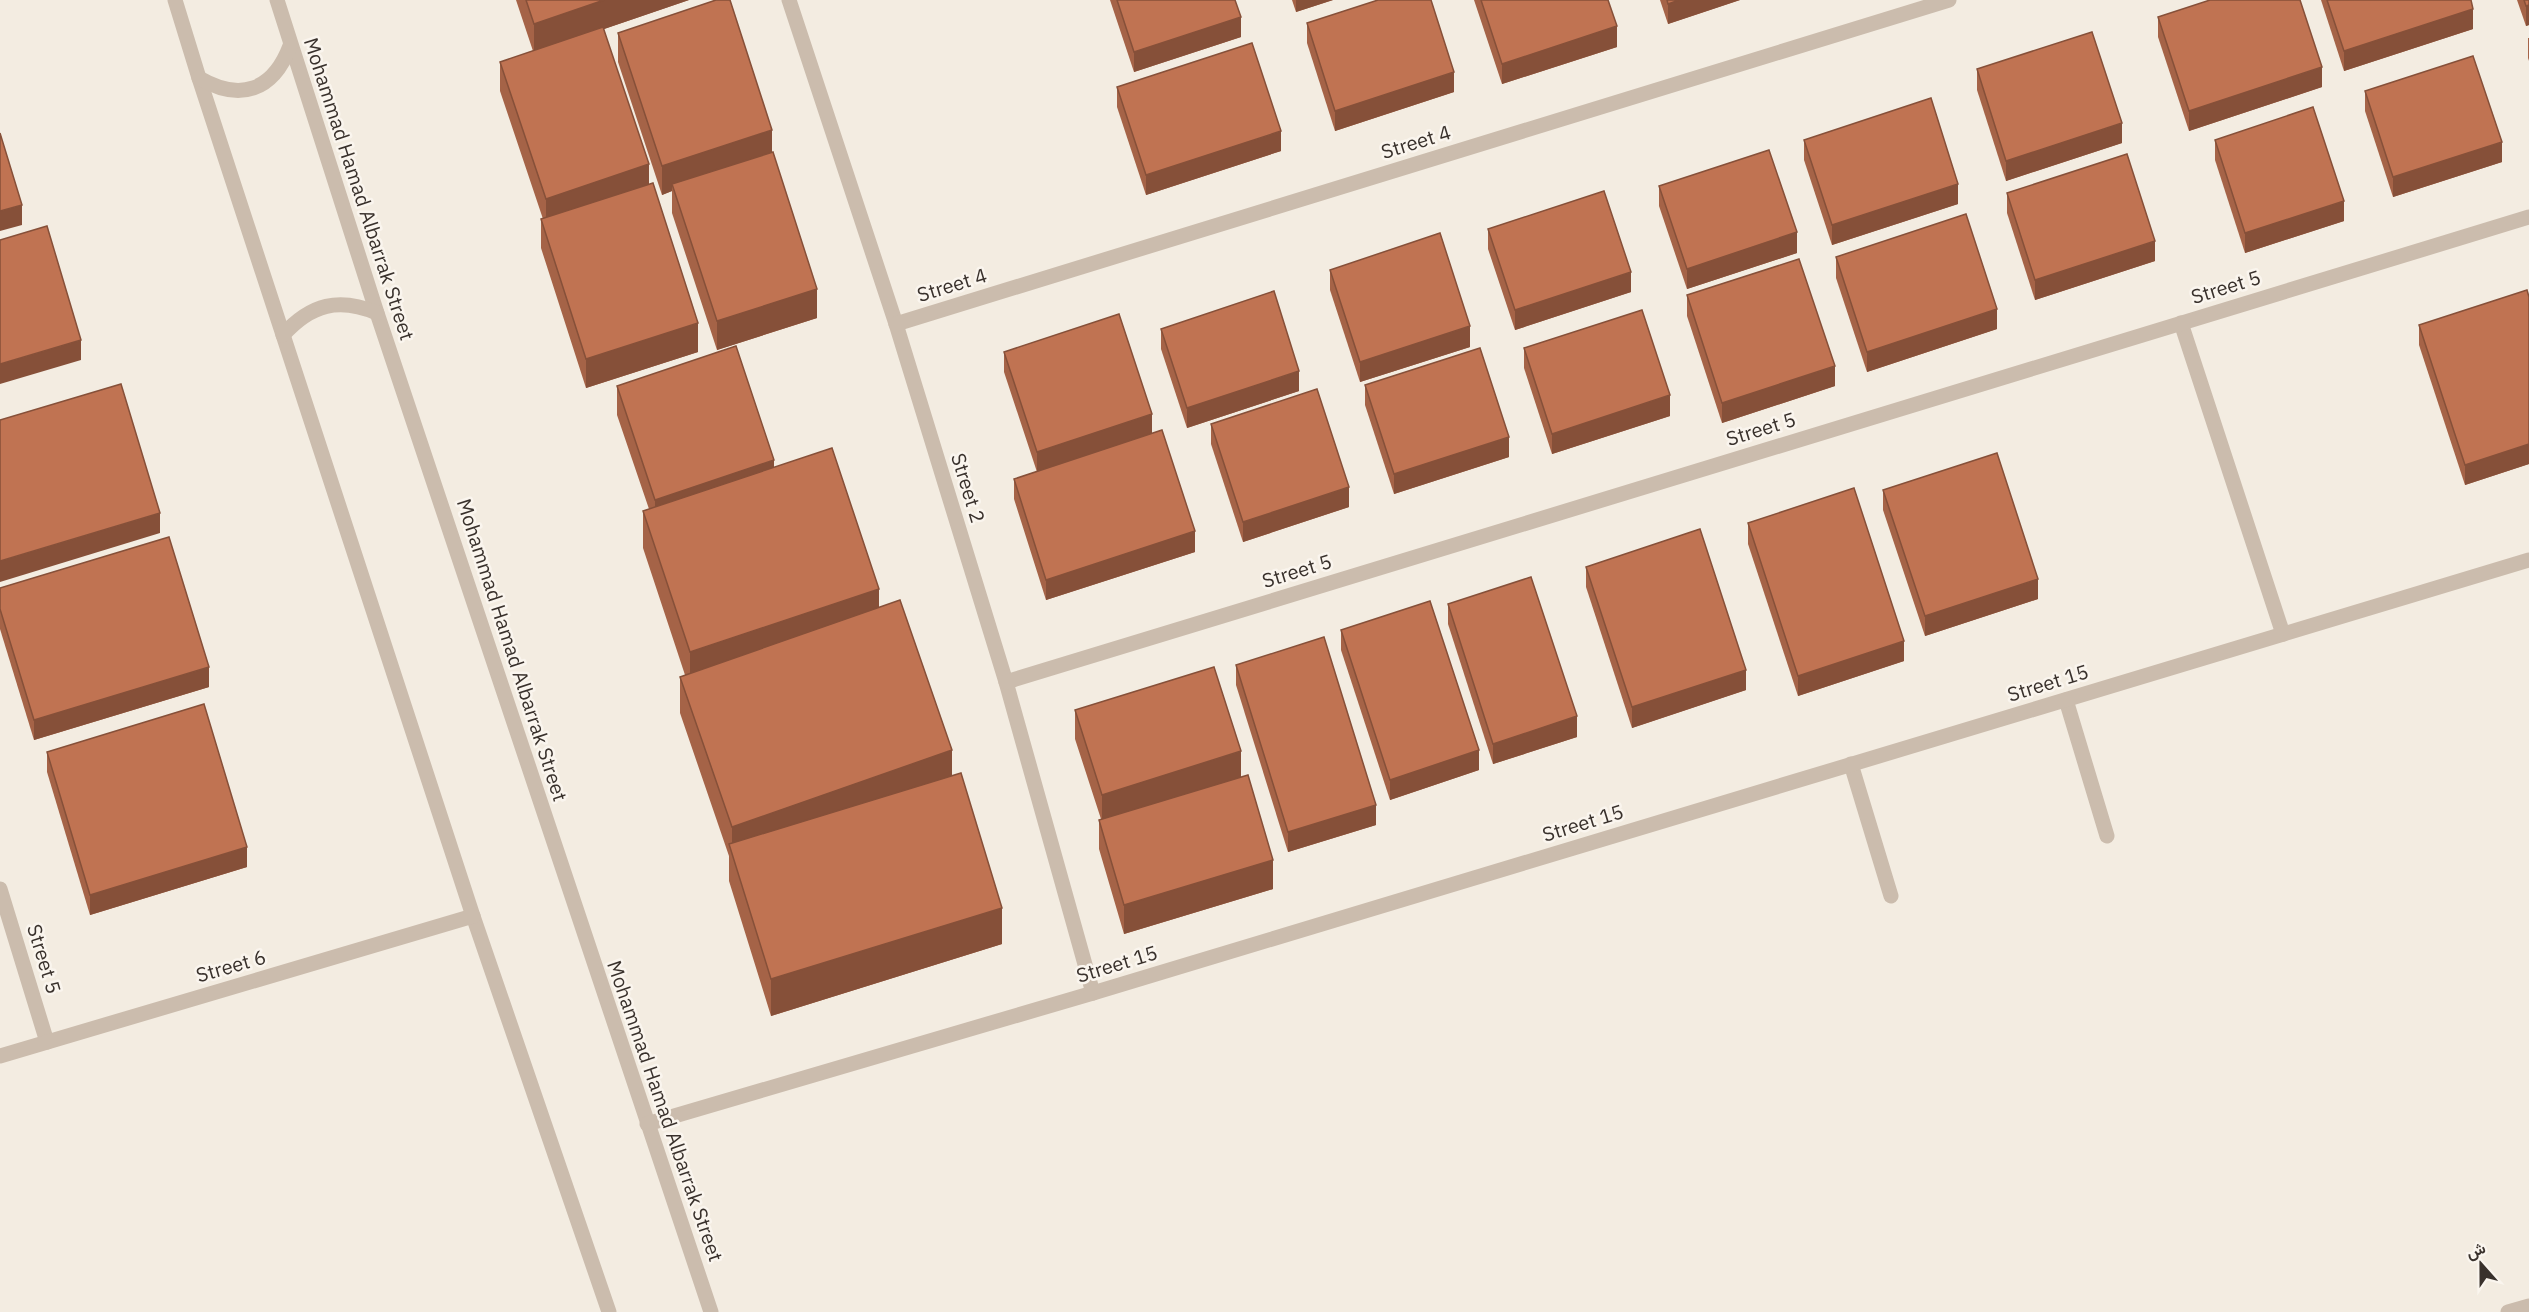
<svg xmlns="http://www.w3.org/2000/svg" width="2529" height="1312" font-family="'IBM Plex Sans',Vazirmatn,sans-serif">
<rect width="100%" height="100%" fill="#f3ece1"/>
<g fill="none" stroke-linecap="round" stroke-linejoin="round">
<g stroke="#cbbcad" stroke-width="15">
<path d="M175,0L199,78L473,916L609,1312"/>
<path d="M277,0L377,313L711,1312"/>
<path d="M789,0L896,324L1006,682L1093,993"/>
<path d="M199,78C240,102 273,91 290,46"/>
<path d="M2181,323L2283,634"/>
<path d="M896,324L1949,0"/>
<path d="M283,335C311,304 339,297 377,313"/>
<path d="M1006,682L2529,217"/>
<path d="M2066,700L2107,836"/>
<path d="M1851,764L1891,896"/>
<path d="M0,889L47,1042"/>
<path d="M0,1056L473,916"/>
<path d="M647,1124L1093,993L2529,560"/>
<path d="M2508,1312L2529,1306"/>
</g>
</g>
<g fill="#a56347">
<path d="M516,0H689L604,29L698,352L586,388L541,248V219H543L500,91V62L533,51Z"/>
<path d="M1110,0H1235L1241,37L1134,72Z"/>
<path d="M1292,0H1333L1296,12Z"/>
<path d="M1474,0H1608L1617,47L1502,84Z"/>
<path d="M1660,0H1740L1668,24Z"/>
<path d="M2321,0H2471L2473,29L2344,71Z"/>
<path d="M2517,0H2529V25L2526,26Z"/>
<path d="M2158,17L2322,87L2189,131L2158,37Z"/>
<path d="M1307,23L1454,92L1335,131L1307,43Z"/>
<path d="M618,33L772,152L817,318L717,350L672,213V191L662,195L618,62Z"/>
<path d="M2528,38H2529V61L2528,58Z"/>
<path d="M1977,69L2122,143L2006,181L1977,90Z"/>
<path d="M1117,87L1281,151L1146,195L1117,107Z"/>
<path d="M2365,91L2502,162L2393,197L2365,111Z"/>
<path d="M1804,140L1958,204L1832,245L1804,160Z"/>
<path d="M2215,140L2344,221L2245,253L2215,160Z"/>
<path d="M1659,186L1797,253L1687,289L1659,206Z"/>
<path d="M2007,193L2155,261L2035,300L2007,213Z"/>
<path d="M1488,229L1631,292L1515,330L1488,249Z"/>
<path d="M1836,257L1997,329L1867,372L1836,278Z"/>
<path d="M1330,270L1470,347L1360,382L1330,290Z"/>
<path d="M1687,295L1835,386L1722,423L1687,316Z"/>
<path d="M2529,297V464L2465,485L2419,345V325Z"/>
<path d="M1161,329L1299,391L1187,428L1161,349Z"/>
<path d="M1524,348L1670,416L1552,454L1524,368Z"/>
<path d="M1004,352L1152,434L1195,552L1046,600L1014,499V479L1037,472L1004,372Z"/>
<path d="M1365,385L1509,457L1394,494L1365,405Z"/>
<path d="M617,386L774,468L879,607L952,776L1002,944L771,1016L729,881V856L680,713V677L685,675L643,548V511L649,509L617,415Z"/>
<path d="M1211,424L1349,507L1243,542L1211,444Z"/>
<path d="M1883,490L2038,599L1925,636L1883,510Z"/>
<path d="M1748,523L1904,661L1798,696L1748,544Z"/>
<path d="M1586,567L1746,690L1632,728L1586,587Z"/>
<path d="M0,588L209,687L34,740L0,629Z"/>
<path d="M1448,604L1577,737L1493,764L1448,624Z"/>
<path d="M1341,630L1479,770L1390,800L1341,650Z"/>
<path d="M1236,665L1376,825L1288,852L1236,685Z"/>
<path d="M1075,710L1241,777L1273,889L1124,934L1099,849V820L1101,819L1075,739Z"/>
<path d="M47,752L247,867L90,915L47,772Z"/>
</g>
<g fill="#865039">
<path d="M604,0H689L534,53V24Z"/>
<path d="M1296,0H1333L1296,12Z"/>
<path d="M1679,0H1740L1668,24V4Z"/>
<path d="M2529,5V25L2526,26V6Z"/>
<path d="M2473,9V29L2344,71V51Z"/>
<path d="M1241,17V37L1134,72V52Z"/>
<path d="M1617,26V47L1502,84V64Z"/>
<path d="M2322,67V87L2189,131V111Z"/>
<path d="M1454,72V92L1335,131V111Z"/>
<path d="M2122,123V143L2006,181V161Z"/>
<path d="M772,130V159L672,184V191L662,195V166Z"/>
<path d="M1281,131V151L1146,195V175Z"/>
<path d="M2502,142V162L2393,197V177Z"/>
<path d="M649,164V193L546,228V199Z"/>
<path d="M1958,184V204L1832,245V225Z"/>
<path d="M2344,201V221L2245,253V233Z"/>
<path d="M22,205V225L0,231V211Z"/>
<path d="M1797,232V253L1687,289V269Z"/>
<path d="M2155,241V261L2035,300V280Z"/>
<path d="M1631,272V292L1515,330V310Z"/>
<path d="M817,289V318L717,350V321Z"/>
<path d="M1997,309V329L1867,372V352Z"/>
<path d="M698,323V352L586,388V359Z"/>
<path d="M1470,326V347L1360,382V362Z"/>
<path d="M81,340V360L0,384V364Z"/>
<path d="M1835,366V386L1722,423V403Z"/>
<path d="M1299,371V391L1187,428V408Z"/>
<path d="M1670,395V416L1552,454V434Z"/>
<path d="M1152,414V434L1037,472V452Z"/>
<path d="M1509,437V457L1394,494V474Z"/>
<path d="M2529,444V464L2465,485V465Z"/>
<path d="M774,460V489L655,529V500Z"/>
<path d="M1349,487V507L1243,542V522Z"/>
<path d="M160,513V533L0,582V561Z"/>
<path d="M1195,531V552L1046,600V580Z"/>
<path d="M2038,579V599L1925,636V616Z"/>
<path d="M879,589V625L690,689V652Z"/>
<path d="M1904,641V661L1798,696V676Z"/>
<path d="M209,667V687L34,740V720Z"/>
<path d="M1746,670V690L1632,728V707Z"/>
<path d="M1577,716V737L1493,764V744Z"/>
<path d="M952,750V787L732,852V827Z"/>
<path d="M1479,750V770L1390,800V780Z"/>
<path d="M1241,751V780L1102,824V795Z"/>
<path d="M1376,805V825L1288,852V832Z"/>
<path d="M247,847V867L90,915V895Z"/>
<path d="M1273,860V889L1124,934V905Z"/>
<path d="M1002,908V944L771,1016V979Z"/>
</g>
<g fill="#c07352" stroke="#865039" stroke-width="1.5">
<path d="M526,0H604L534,24Z"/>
<path d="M716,0H730L772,130L662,166L618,33Z"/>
<path d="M1117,0H1235L1241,17L1134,52Z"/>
<path d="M1378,0H1431L1454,72L1335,111L1307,23Z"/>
<path d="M1481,0H1608L1617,26L1502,64Z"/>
<path d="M1667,0H1679L1668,4Z"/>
<path d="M2210,0H2300L2322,67L2189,111L2158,17Z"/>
<path d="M2327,0H2471L2473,9L2344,51Z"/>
<path d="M2524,0H2529V5L2526,6Z"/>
<path d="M603,27L649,164L546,199L500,62Z"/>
<path d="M2092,32L2122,123L2006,161L1977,69Z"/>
<path d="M1252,43L1281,131L1146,175L1117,87Z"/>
<path d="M2473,56L2502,142L2393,177L2365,91Z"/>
<path d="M1931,98L1958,184L1832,225L1804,140Z"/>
<path d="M2313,107L2344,201L2245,233L2215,140Z"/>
<path d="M0,133L22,205L0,211Z"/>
<path d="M1769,150L1797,232L1687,269L1659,186Z"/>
<path d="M773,152L817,289L717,321L672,184Z"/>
<path d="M2127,154L2155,241L2035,280L2007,193Z"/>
<path d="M653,183L698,323L586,359L541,219Z"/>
<path d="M1604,191L1631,272L1515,310L1488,229Z"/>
<path d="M1966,214L1997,309L1867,352L1836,257Z"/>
<path d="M47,226L81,340L0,364V240Z"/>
<path d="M1440,233L1470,326L1360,362L1330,270Z"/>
<path d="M1799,259L1835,366L1722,403L1687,295Z"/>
<path d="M2527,290L2529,297V444L2465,465L2419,325Z"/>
<path d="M1274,291L1299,371L1187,408L1161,329Z"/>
<path d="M1642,310L1670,395L1552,434L1524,348Z"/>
<path d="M1119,314L1152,414L1037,452L1004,352Z"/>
<path d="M736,346L774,460L655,500L617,386Z"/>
<path d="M1480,348L1509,437L1394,474L1365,385Z"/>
<path d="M121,384L160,513L0,561V420Z"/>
<path d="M1317,389L1349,487L1243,522L1211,424Z"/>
<path d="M1162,430L1195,531L1046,580L1014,479Z"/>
<path d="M832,448L879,589L690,652L643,511Z"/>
<path d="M1997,453L2038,579L1925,616L1883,490Z"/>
<path d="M1854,488L1904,641L1798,676L1748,523Z"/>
<path d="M1700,529L1746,670L1632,707L1586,567Z"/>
<path d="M169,537L209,667L34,720L0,609V588Z"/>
<path d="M1531,577L1577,716L1493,744L1448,604Z"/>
<path d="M900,600L952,750L732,827L680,677Z"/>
<path d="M1430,601L1479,750L1390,780L1341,630Z"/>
<path d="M1324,637L1376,805L1288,832L1236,665Z"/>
<path d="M1214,667L1241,751L1102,795L1075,710Z"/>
<path d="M204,704L247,847L90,895L47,752Z"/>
<path d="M961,773L1002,908L771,979L729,844Z"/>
<path d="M1248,775L1273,860L1124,905L1099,820Z"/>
</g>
<g text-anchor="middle" stroke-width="5" stroke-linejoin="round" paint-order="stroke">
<g font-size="20" fill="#39312c" stroke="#faf5ee">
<text transform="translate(1416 142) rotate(-17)" y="7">Street 4</text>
<text transform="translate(359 189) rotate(72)" y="7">Mohammad Hamad Albarrak Street</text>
<text transform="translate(952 285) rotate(-17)" y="7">Street 4</text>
<text transform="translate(2226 287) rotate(-17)" y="7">Street 5</text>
<text transform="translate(1761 429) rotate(-17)" y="7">Street 5</text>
<text transform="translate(968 488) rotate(73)" y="7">Street 2</text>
<text transform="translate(1297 571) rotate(-17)" y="7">Street 5</text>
<text transform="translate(512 650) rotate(72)" y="7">Mohammad Hamad Albarrak Street</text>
<text transform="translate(2048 683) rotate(-17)" y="7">Street 15</text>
<text transform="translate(1583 823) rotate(-17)" y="7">Street 15</text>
<text transform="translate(44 959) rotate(73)" y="7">Street 5</text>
<text transform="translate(1117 964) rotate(-17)" y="7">Street 15</text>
<text transform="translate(231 966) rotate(-16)" y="7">Street 6</text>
<text transform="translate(665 1111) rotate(71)" y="7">Mohammad Hamad Albarrak Street</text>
</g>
</g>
<g transform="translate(2481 1264) rotate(339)" stroke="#faf5ee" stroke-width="4.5" paint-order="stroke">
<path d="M0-4.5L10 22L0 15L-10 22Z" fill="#39312c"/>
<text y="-9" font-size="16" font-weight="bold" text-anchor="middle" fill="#39312c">ش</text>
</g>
</svg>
